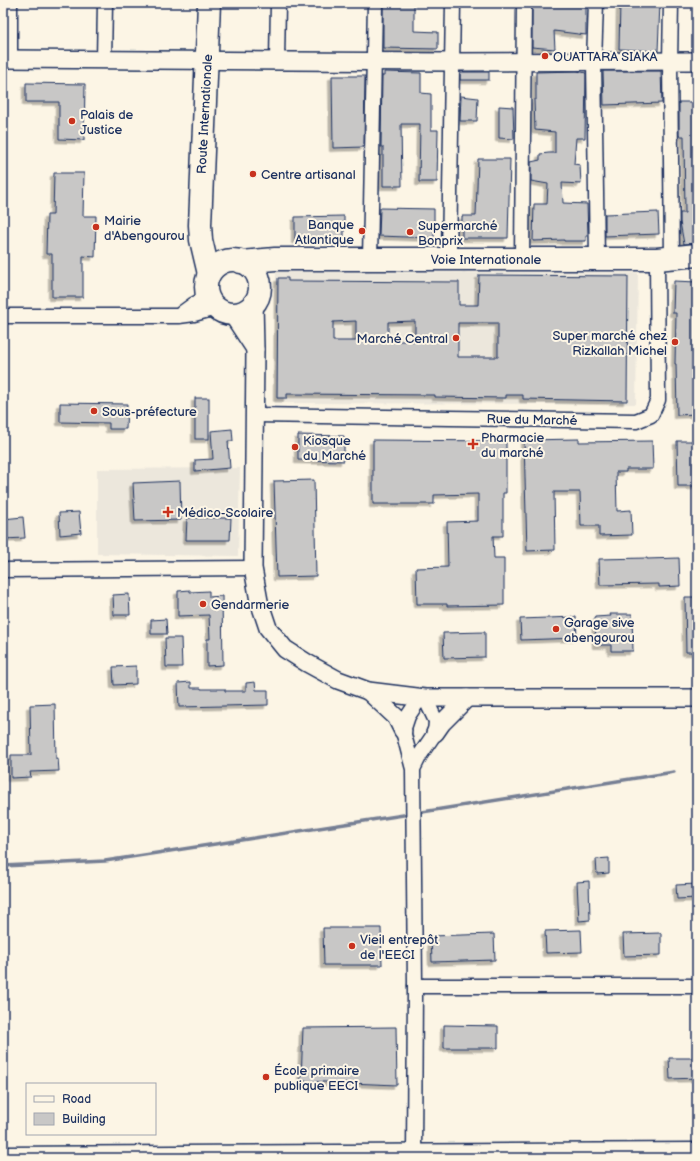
<svg xmlns="http://www.w3.org/2000/svg" width="700" height="1161" font-family="'Balsamiq Sans',sans-serif">
<defs>
<filter id="shadow"><feDropShadow dx="-3.5" dy="3.5" stdDeviation="0" flood-color="#0004"/></filter>
</defs>
<rect width="100%" height="100%" fill="#fcf5e5"/>
<filter id="ink" filterUnits="userSpaceOnUse"><feTurbulence type="fractalNoise" baseFrequency=".025" numOctaves="2"/><feDisplacementMap in="SourceGraphic" scale="8" xChannelSelector="R" yChannelSelector="G"/><feConvolveMatrix kernelMatrix="1 2 1 2 8 2 1 2 1" color-interpolation-filters="sRGB"/></filter>
<g filter="url(#ink)">
<g fill="#ece7dc">
<path d="M276,272L638,273L636,404L275,403Z"/>
<path d="M240,468L238,556L97,554V469Z"/>
</g>
<g fill="none" stroke-linecap="round" stroke-linejoin="round">
<g stroke="#767f94" stroke-width="3.5">
<path d="M416,813L674,772"/>
<path d="M3,866L105,861L410,814"/>
</g>
</g>
<g fill="#c8c7c6" stroke="#1b2f5e" fill-rule="evenodd" filter="url(#shadow)">
<path d="M383,3H414V31L438,32V49L383,48Z"/>
<path d="M532,3H586V35L554,31L555,49L532,47Z"/>
<path d="M620,3H660L658,51L619,49Z"/>
<path d="M577,71L586,73L585,138H576L574,164L580,165L581,184L562,183L563,203L587,204L588,236H586V241H564V240L533,241L534,204H547L548,184L531,181V162L540,160V154L549,153H555V132L535,130L534,100H536V72Z"/>
<path d="M603,71H661L662,103L604,105Z"/>
<path d="M384,72L421,73V93L431,94V130H438L437,182H419L420,124H401L402,186H383V147H381L382,76H384Z"/>
<rect x="460" y="72" width="29" height="8"/>
<path d="M332,76H365L364,147L333,148Z"/>
<path d="M26,83L85,84L84,140L59,139V102H26Z"/>
<path d="M461,96L478,98L477,121H460Z"/>
<path d="M679,102H697V243L684,244L680,222V213H685L684,136H679Z"/>
<path d="M499,106L513,107L514,139L499,138Z"/>
<path d="M478,159H510L508,238H462V216H476Z"/>
<path d="M54,173H84L83,216H96L95,257L83,256V297H52V254H46L47,215H53Z"/>
<path d="M380,208L434,209V238L379,236Z"/>
<path d="M658,212L659,234L605,236V214Z"/>
<path d="M344,216V240H295V217Z"/>
<path d="M479,275L628,276L627,401L523,399V395H506V398L435,397V395L287,394V398H277L278,278H288V281L459,282V305H478ZM356,321V341H333V322ZM415,321V341H388V322ZM458,323H498V357H458Z"/>
<path d="M674,281L697,282V409H695V414L677,415L676,364H675L676,313H673Z"/>
<rect x="195" y="398" width="14" height="41"/>
<path d="M60,403L127,404L126,429H109V423L60,422Z"/>
<path d="M232,429L233,441H228L230,468L195,471V460L213,459L211,431Z"/>
<path d="M298,435L344,436V461L298,460Z"/>
<path d="M579,439V442L652,441L653,469H626V472H616L617,511L631,510L632,535L599,536V526H581L580,492H554L555,550L527,551L524,440Z"/>
<path d="M373,440L506,441V493H503V536H493L494,558H504V605L447,606V604H417L416,568L448,567L447,522L478,521V494L434,495V504H373Z"/>
<path d="M677,441H696L697,486H678Z"/>
<path d="M314,480L316,576L277,577L274,481Z"/>
<path d="M180,481L181,520L135,521L133,483Z"/>
<path d="M79,512L81,533L60,535L59,513Z"/>
<path d="M23,517L25,538L3,539V519Z"/>
<path d="M187,518H231L230,540H186Z"/>
<path d="M647,558V559L679,558L680,586L659,587V584L600,585L599,559Z"/>
<path d="M190,590V592L209,591V597L222,596L223,665L207,666V639H210L209,615L178,616V591Z"/>
<path d="M129,594L130,615H114L113,595Z"/>
<path d="M685,597H697V652H686Z"/>
<path d="M610,614H632L633,651H611V645H596L595,617L611,616Z"/>
<path d="M576,617L577,638L521,640L520,619Z"/>
<path d="M166,619L167,634H151V620Z"/>
<path d="M485,632V657L444,658L443,633Z"/>
<path d="M165,638H181L182,667H166Z"/>
<path d="M136,666V684L114,685L113,667Z"/>
<path d="M191,682V688H201V689H225V691H246V683L255,682L256,690H268V705L179,707L178,683Z"/>
<path d="M55,704L56,759L58,758L59,771L30,772L31,777L11,778V755H31L30,705Z"/>
<path d="M609,858V873L597,874L596,859Z"/>
<path d="M589,881L590,920L579,921L577,882Z"/>
<path d="M697,884V898L677,899L676,885Z"/>
<path d="M323,928H381L382,965H324Z"/>
<path d="M581,930L582,952L546,953L545,931Z"/>
<path d="M661,933V955L624,956L623,934Z"/>
<path d="M494,934L495,960L432,962L431,936Z"/>
<path d="M444,1025L498,1026V1048H444Z"/>
<path d="M396,1027L397,1085L301,1081L303,1028Z"/>
<path d="M669,1058H697V1078L670,1079Z"/>
</g>
<g fill="none" stroke-linecap="round" stroke-linejoin="round">
<defs>
<g id="minor">
<path d="M10,3V59"/>
<path d="M596,3L594,62L597,258"/>
<path d="M671,3L670,62L672,258"/>
<path d="M104,60L105,3"/>
<path d="M277,61L278,3"/>
<path d="M449,258L453,3"/>
<path d="M370,259L375,3"/>
<path d="M522,259L524,3"/>
<path d="M182,313L193,305L208,297"/>
<path d="M3,316H179L194,314L216,308"/>
<path d="M255,415L636,421L651,415L658,400L657,259"/>
<path d="M3,570L253,568"/>
<path d="M413,769L420,755L435,733L436,721L425,698L416,704L408,716L403,731L413,769L415,986L414,1158"/>
<path d="M415,986H697"/>
<path d="M3,1154L697,1150"/>
</g>
<g id="tertiary">
<path d="M3,59L452,62L697,61"/>
<path d="M254,303L255,349L253,568L259,601L268,628L285,649L307,663L338,680L368,691L425,698H697"/>
<path d="M232,314L255,349"/>
<path d="M368,691L396,717L403,731"/>
<path d="M435,733L442,723L467,698"/>
</g>
<g id="primary">
<path d="M209,3L200,225L201,240L209,274"/>
<circle cx="233" cy="287" r="27"/>
<path d="M241,262L275,259H657L697,255"/>
</g>
</defs>
<use href="#minor" stroke="#1b2f5e" stroke-width="17"/>
<use href="#tertiary" stroke="#1b2f5e" stroke-width="20"/>
<use href="#primary" stroke="#1b2f5e" stroke-width="25"/>
<use href="#minor" stroke="#fcf5e5" stroke-width="14"/>
<use href="#tertiary" stroke="#fcf5e5" stroke-width="17"/>
<use href="#primary" stroke="#fcf5e5" stroke-width="22"/>
</g>
</g>
<g fill="#c8321e" stroke="#fcf5e5" stroke-width="1.5">
<circle cx="545" cy="56" r="4"/>
<circle cx="72" cy="121" r="4"/>
<circle cx="253" cy="174" r="4"/>
<circle cx="96" cy="227" r="4"/>
<circle cx="362" cy="231" r="4"/>
<circle cx="410" cy="232" r="4"/>
<circle cx="456" cy="338" r="4"/>
<circle cx="675" cy="342" r="4"/>
<circle cx="94" cy="411" r="4"/>
<path d="M471 438h4v4h4v4h-4v4h-4v-4h-4v-4h4z"/>
<circle cx="295" cy="447" r="4"/>
<path d="M166 506h4v4h4v4h-4v4h-4v-4h-4v-4h4z"/>
<circle cx="203" cy="604" r="4"/>
<circle cx="556" cy="629" r="4"/>
<circle cx="352" cy="946" r="4"/>
<circle cx="266" cy="1077" r="4"/>
</g>
<g text-anchor="middle" stroke-width="4" stroke-linejoin="round" paint-order="stroke">
<g font-size="13" fill="#1b2f5e" stroke="#fcf5e5" text-anchor="start">
<text x="553" y="61">OUATTARA SIAKA</text>
<text x="80" y="119">Palais de<tspan x="80" dy="15">Justice</tspan></text>
<text x="261" y="179">Centre artisanal</text>
<text x="104" y="225">Mairie<tspan x="104" dy="15">d'Abengourou</tspan></text>
<text x="354" y="229" text-anchor="end">Banque<tspan x="354" dy="15">Atlantique</tspan></text>
<text x="418" y="230">Supermarché<tspan x="418" dy="15">Bonprix</tspan></text>
<text x="667" y="340" text-anchor="end">Super marché chez<tspan x="667" dy="15">Rizkallah Michel</tspan></text>
<text x="448" y="343" text-anchor="end">Marché Central</text>
<text x="102" y="416">Sous-préfecture</text>
<text x="481" y="442">Pharmacie<tspan x="481" dy="15">du marché</tspan></text>
<text x="303" y="445">Kiosque<tspan x="303" dy="15">du Marché</tspan></text>
<text x="177" y="517">Médico-Scolaire</text>
<text x="211" y="609">Gendarmerie</text>
<text x="564" y="627">Garage sive<tspan x="564" dy="15">abengourou</tspan></text>
<text x="360" y="944">Vieil entrepôt<tspan x="360" dy="15">de l'EECI</tspan></text>
<text x="274" y="1075">École primaire<tspan x="274" dy="15">publique EECI</tspan></text>
</g>
<g font-size="13" fill="#1b2f5e" stroke="#fcf5e5">
<text transform="translate(204 114) rotate(-87)" y="5">Route Internationale</text>
<text x="486" y="264">Voie Internationale</text>
<text transform="translate(532 419) rotate(1)" y="5">Rue du Marché</text>
</g>
</g>
<rect width="700" height="1161" fill="none" stroke="#fcf5e5" stroke-width="16"/>
<rect x="8" y="8" width="684" height="1145" fill="none" stroke="#1b2f5e" stroke-width="1.5" filter="url(#ink)"/>
<rect x="26" y="1083" width="130" height="52" fill="#fcf5e5" stroke="#a2a6af"/>
<rect x="34" y="1096" width="20" height="6" fill="#fcf5e5" stroke="#a2a6af"/>
<text x="62" y="1103" font-size="12" fill="#1b2f5e">Road</text>
<rect x="34" y="1113" width="20" height="12" fill="#c8c7c6" stroke="#a2a6af"/>
<text x="62" y="1123" font-size="12" fill="#1b2f5e">Building</text>
</svg>
